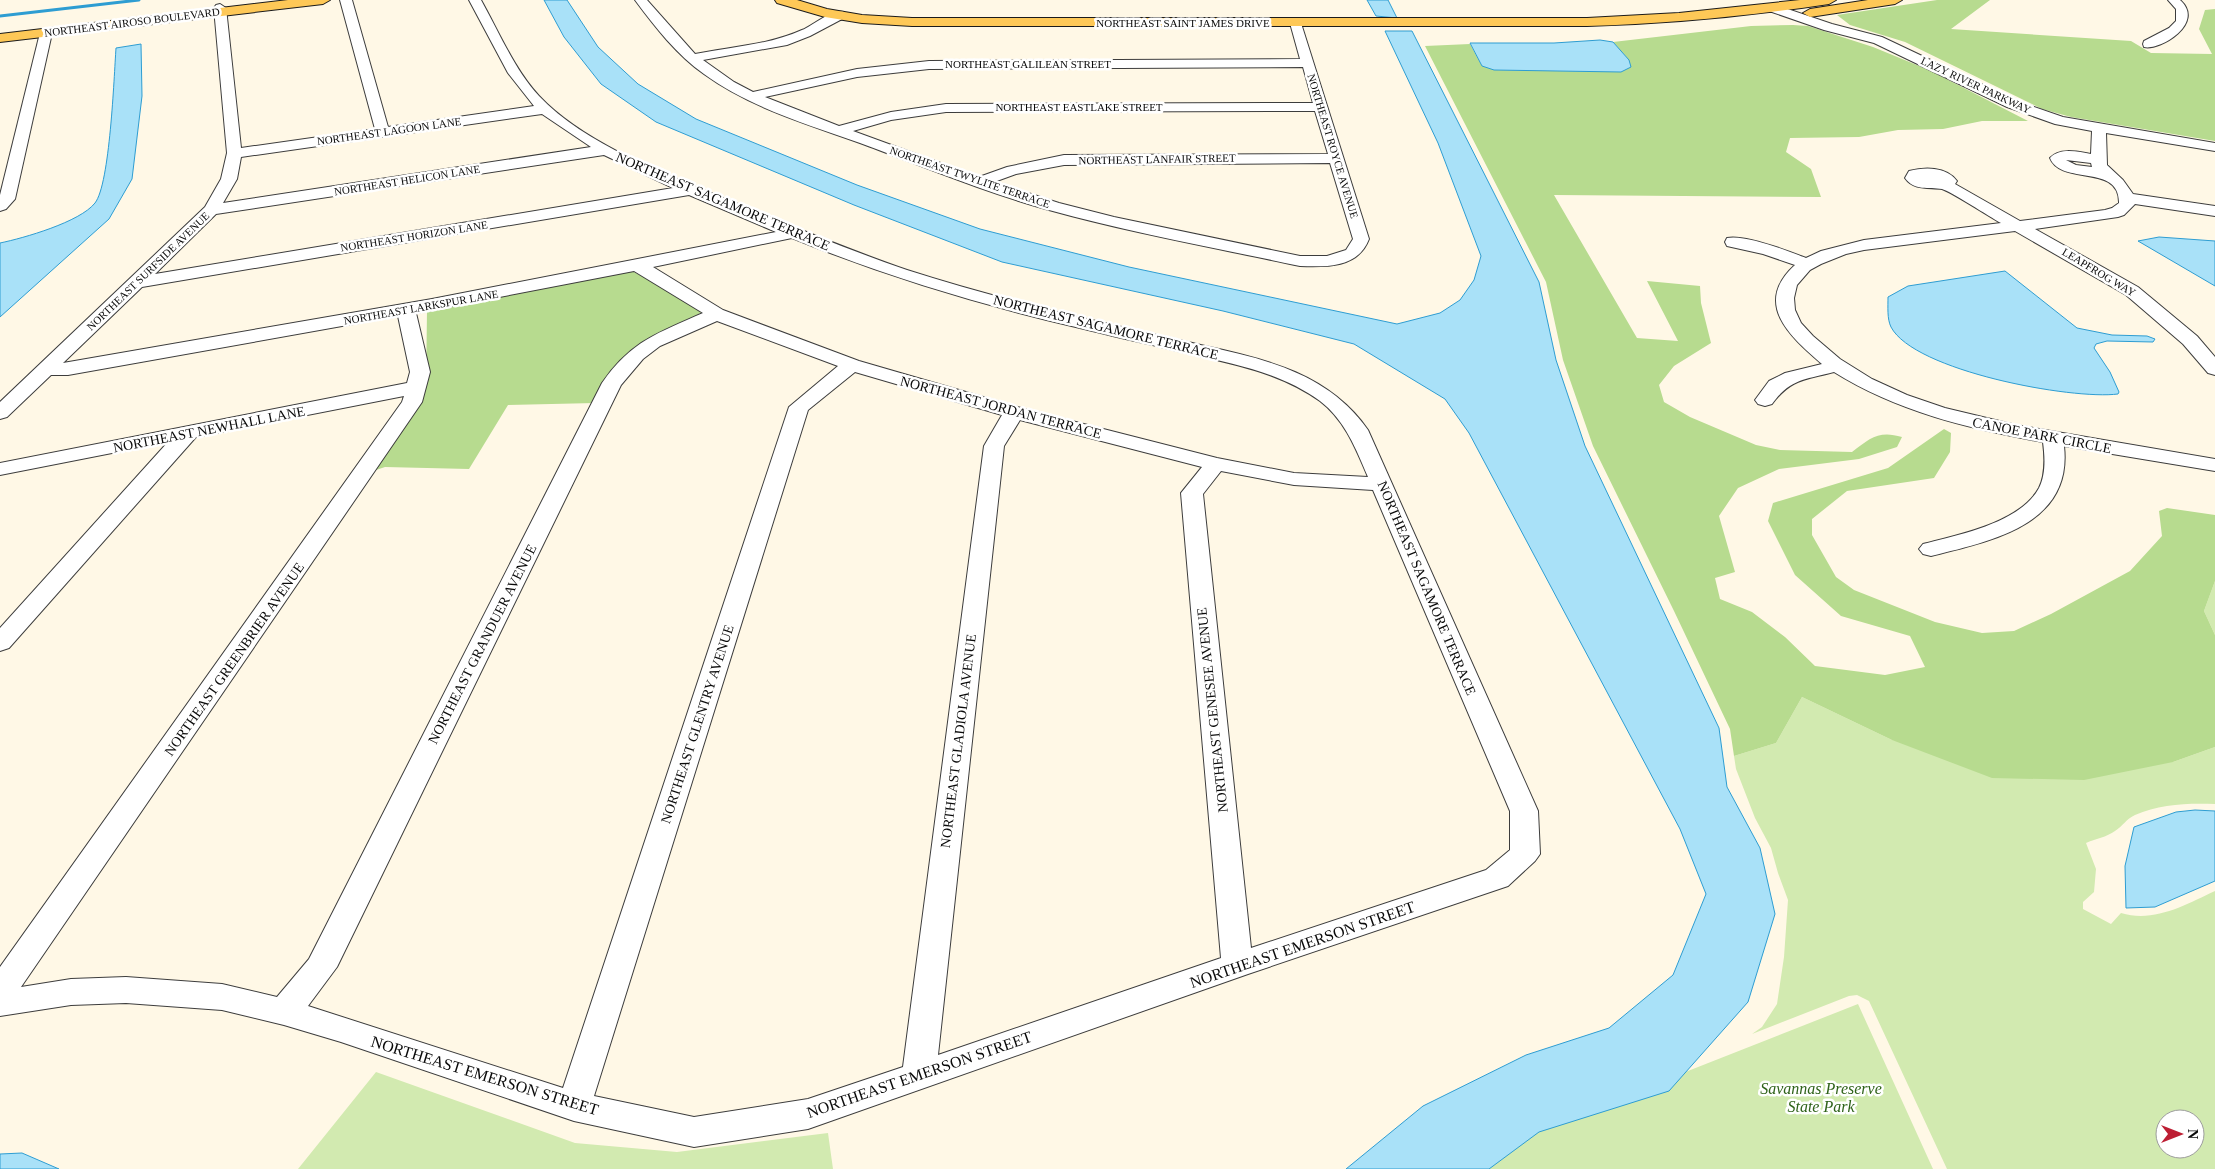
<svg xmlns="http://www.w3.org/2000/svg" width="2215" height="1169" font-family="'Times New Roman',serif">
<rect width="100%" height="100%" fill="#fff8e6"/>
<g fill="#d2eab0" fill-rule="evenodd">
<path d="M2215,581V635L2204,611Z"/>
<path d="M1802,697L1892,740L2173,762L2215,747V804C2188,803 2160,804 2135,815C2126,819 2123,826 2115,831C2107,837 2095,839 2086,843L2096,869L2094,892L2083,902V909L2111,924L2121,913C2154,923 2185,905 2215,891V1169H1947L1869,1001L1857,995L1849,996L1752,1034L1762,1027L1777,1004L1784,957L1788,900L1778,873L1771,848L1755,818L1736,769L1734,756L1776,743ZM2165,1119H2195V1149H2165Z"/>
<path d="M1858,1004L1933,1169H1439Z"/>
<path d="M376,1072L575,1143L677,1152L828,1133L833,1169H298Z"/>
</g>
<g fill="#b7db8f">
<path d="M1937,0H1990L1951,29L2131,41L2151,53L2212,54L2199,29L2205,10L2215,9V141L2071,117L2042,109L1905,42L1850,25L1837,15Z"/>
<path d="M1793,25L1808,26L1873,47L1929,70L2028,121H1982L1943,129L1898,130L1859,137L1790,138L1786,152L1811,169L1821,197L1554,195L1637,338L1678,341L1647,281L1700,286L1701,303L1711,343L1674,366L1659,385L1664,402L1690,417L1756,445L1780,450L1852,452C1870,438 1879,430 1902,437L1897,447L1859,459L1779,469L1738,488L1719,516L1735,572L1715,578L1720,599L1752,612L1785,637L1815,666L1885,675L1925,667L1910,636L1841,616L1795,575L1768,521L1773,503L1888,468L1944,429L1951,433L1950,452L1934,478L1847,491L1812,519V535L1836,577L1854,590L1935,622L1982,633L2014,631L2051,614L2130,571L2162,536L2159,511L2167,508L2215,515V581L2204,611L2215,635V747L2173,762L2084,780L1992,778L1892,740L1802,697L1776,743L1734,756L1730,729L1674,611L1593,446L1563,360L1546,282L1425,46L1470,44L1482,66C1532,75 1580,67 1629,60L1613,42L1751,26Z"/>
<path d="M632,271L663,287L703,311L683,325L648,340L595,403L508,405L469,469L385,467L376,470L426,389L427,310Z"/>
</g>
<g fill="#a9e1f8" stroke="#2e9dd2">
<path d="M544,0H567L598,47L638,84L696,119L857,185L980,229L1129,267L1397,324L1440,313L1460,300L1474,280L1481,256L1438,143L1385,31H1412L1539,282L1556,360L1585,446L1719,728L1727,787L1760,848L1775,914L1748,1002L1669,1091L1539,1132L1489,1169H1346L1423,1106L1526,1055L1609,1028L1673,975L1706,894L1680,829L1469,433L1445,399L1354,344L1223,311L1002,262L854,205L656,122L601,84L564,37Z"/>
<path d="M1367,0H1388L1397,18L1376,16Z"/>
<path d="M1600,40L1613,42L1629,60L1631,67L1621,72L1494,70L1482,66L1470,43H1554Z"/>
<path d="M141,44L142,96L132,179L109,219L0,317V243C24,238 80,222 95,203C110,184 114,77 116,48Z"/>
<path d="M2159,237L2215,241V286L2138,241Z"/>
<path d="M2005,271L2077,328L2112,335L2147,336L2155,339L2153,342L2107,341L2096,344L2094,348L2110,372L2119,392L2118,394C2072,400 1914,371 1891,327C1887,319 1888,307 1888,297L1908,286Z"/>
<path d="M2195,810L2215,811V881L2155,907L2126,908L2125,866L2134,827L2176,812Z"/>
<path d="M22,1153L59,1169H0V1154Z"/>
</g>
<g fill="none" stroke-linecap="round" stroke-linejoin="round">
<path stroke="#2e9dd2" stroke-width="3" d="M0,16L139,0"/>
<defs>
<g id="minor">
<path d="M340,0H352L388,127L534,106L508,73L469,0H481C499,32 514,69 539,96C584,144 667,175 726,199C786,224 846,249 907,270C972,291 1039,308 1105,323C1138,331 1172,338 1205,346C1267,359 1330,375 1368,430L1538,811L1540,854L1535,861L1508,886L1248,974L808,1129L694,1147L574,1121L341,1042L284,1025L222,1010L126,1003L71,1005L0,1016V967L402,402L404,396L196,437L9,648L0,651V628L168,442L0,475V463L407,383L410,372L398,316L68,375H51L7,417L0,419V402L205,207L221,179L227,153L214,8L216,5L220,4L226,8L241,148L375,129ZM542,114L591,147L223,203L237,179L241,157ZM604,155L673,188L155,274L216,214ZM689,195L776,232L432,299L63,363L142,287ZM792,238C885,276 981,305 1080,328C1116,337 1153,345 1190,354C1235,364 1281,373 1320,401C1345,420 1356,449 1368,477L1294,473L1217,458L1021,408L859,361L723,310L653,267ZM634,271L703,313C658,333 631,341 602,383L309,959L277,997L222,984L126,977L71,979L21,987L422,402L430,372L416,313ZM717,321L838,366L789,407L563,1088L308,1006L337,967L621,385L643,359L660,346ZM855,372L1002,415L984,446L903,1067L808,1099L694,1117L594,1096L808,410ZM1020,420L1202,467L1181,493L1221,958L938,1055L1004,446ZM1221,471L1294,485L1373,490L1510,811V850L1486,870L1251,948L1203,494Z"/>
<path d="M635,0H647L695,54C730,47 769,45 802,30C814,25 831,9 844,12L846,15L844,18L810,36L787,45L703,60L734,82L753,92L857,69L929,61L1300,59L1290,23L1292,20H1300L1369,239C1358,268 1327,267 1300,266C1216,248 1132,233 1049,210C984,192 922,166 860,143C807,124 751,108 704,74C677,55 655,27 635,0ZM1303,67L1313,103L946,104L891,112L839,126L765,97L857,77L929,69ZM1315,111L1328,154L1064,155L1007,167L979,177L853,131L891,120L946,112ZM1330,163L1353,239L1346,250L1327,256H1300L1114,217L1059,203L994,182L1016,174L1064,165Z"/>
<path d="M2168,0H2180C2206,23 2160,51 2144,47L2143,44L2144,41L2169,28L2176,21V9Z"/>
<path d="M1773,4L1832,24L1882,37L2017,101L2063,117L2215,143V151L2106,133L2107,165L2123,180L2133,194L2215,206V216L2135,204L2124,215L2118,217L2035,229L2138,287L2197,336L2215,357V375L2208,373L2183,344L2126,295L2015,231L1864,250L1846,254L1821,264L1810,270L1797,285L1794,298L1795,310L1801,323L1813,336L1840,359L1872,379L1907,395L1945,408L2016,425L2215,459V471L2064,446C2073,525 1991,541 1931,556L1923,554L1919,549L1923,544C1958,535 2020,523 2039,488C2046,474 2045,457 2043,442C1970,429 1898,412 1834,372C1805,380 1791,378 1772,404L1765,406L1758,404L1755,400L1769,381L1785,373L1822,364C1791,337 1752,304 1795,265L1763,254L1727,246L1725,242L1727,238C1745,234 1788,251 1806,258L1821,251L1864,240L2001,223C1990,217 1950,191 1942,189C1929,187 1914,191 1905,178L1909,171C1924,167 1946,166 1957,181L1955,184L2020,221L2105,210L2112,208L2119,203C2120,163 2061,186 2050,158C2060,147 2079,152 2091,154L2092,131L2055,124L2007,107L1874,43L1824,30L1769,11L1767,8ZM2066,160L2091,163L2092,167L2076,165Z"/>
<path d="M46,29L52,33L15,199L6,209L0,211V195L40,33Z"/>
</g>
<g id="major">
<path d="M288,0H330L323,4L0,42V34Z"/>
<path d="M775,0H797L827,9L862,15L912,18H1587L1679,13L1800,0H1836L1829,4C1749,16 1668,24 1587,26H912L862,23L825,17L777,3Z"/>
<path d="M1868,0H1902L1895,4L1810,17L1803,13L1810,9Z"/>
</g>
</defs>
<use href="#minor" stroke="#3d3d3d" stroke-width="2"/>
<use href="#major" stroke="#1b1b1b" stroke-width="2"/>
<use href="#minor" fill="#fff" fill-rule="evenodd"/>
<use href="#major" fill="#fec857" fill-rule="evenodd"/>
</g>
<g text-anchor="middle" stroke-width="5" stroke-linejoin="round" paint-order="stroke">
<g font-size="11" fill="#0a0a0a" stroke="#fff">
<text transform="translate(132 22) rotate(-7)" y="4">NORTHEAST AIROSO BOULEVARD</text>
<text x="1183" y="27">NORTHEAST SAINT JAMES DRIVE</text>
<text x="1028" y="68">NORTHEAST GALILEAN STREET</text>
<text transform="translate(1976 85) rotate(25)" y="4">LAZY RIVER PARKWAY</text>
<text x="1079" y="111">NORTHEAST EASTLAKE STREET</text>
<text transform="translate(389 131) rotate(-8)" y="4">NORTHEAST LAGOON LANE</text>
<text transform="translate(1333 146) rotate(73)" y="4">NORTHEAST ROYCE AVENUE</text>
<text transform="translate(1157 159) rotate(-1)" y="4">NORTHEAST LANFAIR STREET</text>
<text transform="translate(970 177) rotate(19)" y="4">NORTHEAST TWYLITE TERRACE</text>
<text transform="translate(407 180) rotate(-9)" y="4">NORTHEAST HELICON LANE</text>
<text transform="translate(414 236) rotate(-9)" y="4">NORTHEAST HORIZON LANE</text>
<text transform="translate(148 271) rotate(-44)" y="4">NORTHEAST SURFSIDE AVENUE</text>
<text transform="translate(2099 272) rotate(31)" y="4">LEAPFROG WAY</text>
<text transform="translate(421 307) rotate(-10)" y="4">NORTHEAST LARKSPUR LANE</text>
</g>
<g font-size="14" fill="#0a0a0a" stroke="#fff">
<text transform="translate(723 201) rotate(23)" y="5">NORTHEAST SAGAMORE TERRACE</text>
<text transform="translate(1106 327) rotate(14)" y="5">NORTHEAST SAGAMORE TERRACE</text>
<text transform="translate(1001 407) rotate(15)" y="5">NORTHEAST JORDAN TERRACE</text>
<text transform="translate(209 429) rotate(-11)" y="5">NORTHEAST NEWHALL LANE</text>
<text transform="translate(2042 435) rotate(11)" y="5">CANOE PARK CIRCLE</text>
<text transform="translate(1427 588) rotate(67)" y="5">NORTHEAST SAGAMORE TERRACE</text>
<text transform="translate(482 644) rotate(-63)" y="5">NORTHEAST GRANDUER AVENUE</text>
<text transform="translate(234 659) rotate(-55)" y="5">NORTHEAST GREENBRIER AVENUE</text>
<text transform="translate(1212 710) rotate(-96)" y="5">NORTHEAST GENESEE AVENUE</text>
<text transform="translate(697 724) rotate(-72)" y="5">NORTHEAST GLENTRY AVENUE</text>
<text transform="translate(958 741) rotate(-83)" y="5">NORTHEAST GLADIOLA AVENUE</text>
</g>
<g font-size="16" fill="#0a0a0a" stroke="#fff">
<text transform="translate(1302 944) rotate(-19)" y="6">NORTHEAST EMERSON STREET</text>
<text transform="translate(919 1074) rotate(-19)" y="6">NORTHEAST EMERSON STREET</text>
<text transform="translate(485 1075) rotate(17)" y="6">NORTHEAST EMERSON STREET</text>
</g>
<g font-size="16" font-style="italic" fill="#2e6219" stroke="#fff">
<text x="1821" y="1094">Savannas Preserve<tspan x="1821" dy="18">State Park</tspan></text>
</g>
</g>
<g transform="translate(2180 1134) rotate(90)"><circle r="24" fill="#ffffff" stroke="#9d9d9d"/>
<path d="M0-4L9 19L0 12L-9 19Z" fill="#bd1e33"/>
<text y="-8" font-size="14" font-weight="bold" text-anchor="middle" fill="#0a0a0a">N</text>
</g>
</svg>
